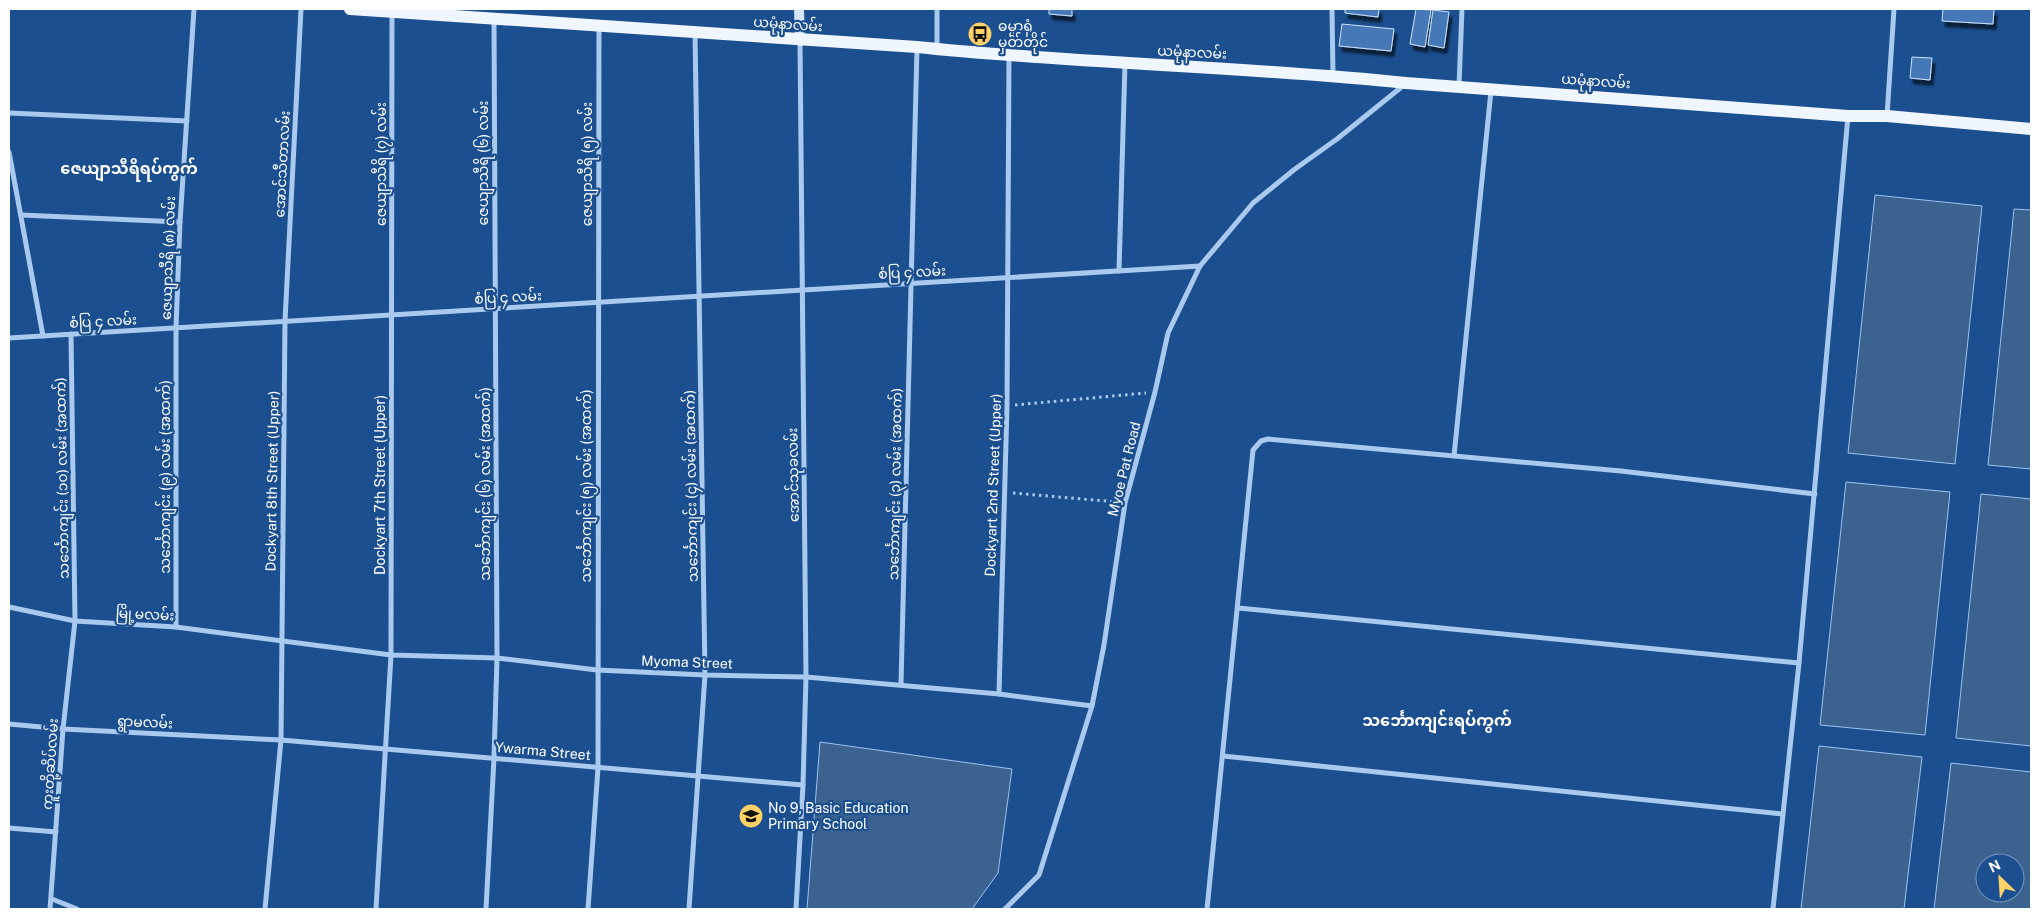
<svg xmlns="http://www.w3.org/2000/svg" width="2040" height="918" font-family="'Public Sans','Noto Sans Myanmar',sans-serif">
<defs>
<filter id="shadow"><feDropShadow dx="3" dy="5.5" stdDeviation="1" flood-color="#0009"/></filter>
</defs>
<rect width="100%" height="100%" fill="#1b4f8f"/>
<g fill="#3c6290" stroke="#9cc4f0" fill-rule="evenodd">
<path d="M1875,195L1982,206L1955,464L1848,453Z"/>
<path d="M2014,209L2031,210V469L1988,465Z"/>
<path d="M1846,482L1950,492L1925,735L1820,725Z"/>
<path d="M1981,494L2031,499V746L1956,738Z"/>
<path d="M820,742L1012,769L998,873L972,909H807Z"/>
<path d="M1819,746L1922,757L1904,909H1801Z"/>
<path d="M1951,763L2031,772V909H1934ZM1985,863H2015V893H1985Z"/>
</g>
<g fill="#4478b7" stroke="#cfe3fa" filter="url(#shadow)">
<path d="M1049,9H1072V16L1049,14Z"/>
<path d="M1345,9H1379L1378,17L1345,13Z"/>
<path d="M1416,9L1431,10L1425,47L1410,44Z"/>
<path d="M1943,9H1994L1993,24L1942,21Z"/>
<path d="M1433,10L1449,12L1444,48L1428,45Z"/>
<path d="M1342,24L1394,29L1391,51L1339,46Z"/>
<path d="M1912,57L1932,58L1930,80L1910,78Z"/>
</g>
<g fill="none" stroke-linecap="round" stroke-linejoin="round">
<g stroke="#a9c9ee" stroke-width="3" stroke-dasharray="2.5 4" stroke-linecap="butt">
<path d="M1015,405L1146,393"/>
<path d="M1013,493L1117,502"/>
</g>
<g stroke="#a9c9ee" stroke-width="5">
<path d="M1332,9L1333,75"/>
<path d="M937,49V9"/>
<path d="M1459,86L1462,9"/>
<path d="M9,113L187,121"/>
<path d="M1887,116L1894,9"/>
<path d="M9,152L43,336"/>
<path d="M21,215L180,222"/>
<path d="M1119,271L1125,63"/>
<path d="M9,338L1200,266"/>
<path d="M1454,456L1491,91"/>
<path d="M9,607L75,621L176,627L391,655L497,658L597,670L705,675L806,677L999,694L1092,706"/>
<path d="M1238,608L1799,663"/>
<path d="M176,627V328L180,222L194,9"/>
<path d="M901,684L917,48"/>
<path d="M999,694L1007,406L1009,57"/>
<path d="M9,724L63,729L281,740L803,785"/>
<path d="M1223,756L1782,814"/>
<path d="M9,828L56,832"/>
<path d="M52,899L77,909"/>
<path d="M50,909L63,729L75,621L71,334"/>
<path d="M265,909L281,740L285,321L301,9"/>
<path d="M376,909L391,655L392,13"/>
<path d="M486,909L494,758L497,658L494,20"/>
<path d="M588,909L598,768L599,25"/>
<path d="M689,909L705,675L695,33"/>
<path d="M796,909L803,785L806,677L800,41"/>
<path d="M1005,909L1039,875L1092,706L1104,645L1125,503L1155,392L1168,333L1200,266L1253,203L1295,169L1337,139L1404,85"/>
<path d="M1207,909L1253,450L1261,441L1268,439L1621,471L1815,494"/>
<path d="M1773,909L1799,663L1848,116"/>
</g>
<path stroke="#d6e6fa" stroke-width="10" d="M799,9L800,41"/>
<path stroke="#f0f6ff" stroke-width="12" d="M350,9L917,47C1080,64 1244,66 1406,83L1848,116H1887L2031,129"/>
</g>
<defs>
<symbol id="bus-disc" viewBox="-11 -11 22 22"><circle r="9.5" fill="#ffd166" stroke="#1b4f8f"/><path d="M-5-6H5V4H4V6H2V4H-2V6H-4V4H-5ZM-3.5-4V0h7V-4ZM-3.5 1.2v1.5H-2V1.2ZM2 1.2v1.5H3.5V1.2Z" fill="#111"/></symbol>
<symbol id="school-disc" viewBox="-11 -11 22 22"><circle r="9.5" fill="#ffd166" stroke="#1b4f8f"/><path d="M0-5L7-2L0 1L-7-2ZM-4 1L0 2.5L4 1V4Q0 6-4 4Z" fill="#111"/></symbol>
</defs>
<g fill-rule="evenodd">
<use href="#bus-disc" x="966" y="20" width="28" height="28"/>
<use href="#school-disc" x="737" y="802" width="28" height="28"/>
</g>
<g text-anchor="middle" stroke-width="4.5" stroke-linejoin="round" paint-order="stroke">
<g font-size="14" fill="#fff" stroke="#1b4f8f">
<text transform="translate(788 24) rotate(4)" y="5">ယမုံနာလမ်း</text>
<text transform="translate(1192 52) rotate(3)" y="5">ယမုံနာလမ်း</text>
<text transform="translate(1596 81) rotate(4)" y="5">ယမုံနာလမ်း</text>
<text transform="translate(483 163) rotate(-90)" y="5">ဇေယျာသီရိ (၆) လမ်း</text>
<text transform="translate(282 164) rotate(-87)" y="5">အောင်သီတာလမ်း</text>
<text transform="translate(381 164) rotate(-90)" y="5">ဇေယျာသီရိ (၇) လမ်း</text>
<text transform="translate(587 164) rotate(-90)" y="5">ဇေယျာသီရိ (၅) လမ်း</text>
<text transform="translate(168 258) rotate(-88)" y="5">ဇေယျာသီရိ (၈) လမ်း</text>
<text transform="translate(912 272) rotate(-3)" y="5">စံပြ ၄ လမ်း</text>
<text transform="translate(508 297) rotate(-3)" y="5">စံပြ ၄ လမ်း</text>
<text transform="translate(103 321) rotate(-3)" y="5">စံပြ ၄ လမ်း</text>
<text transform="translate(1124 469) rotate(-76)" y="5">Myoe Pat Road</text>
<text transform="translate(793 475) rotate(-91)" y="5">အောင်သုခလမ်း</text>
<text transform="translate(165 477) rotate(-90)" y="5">သင်္ဘောကျင်း (၉) လမ်း (အထက်)</text>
<text transform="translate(62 478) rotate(-91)" y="5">သင်္ဘောကျင်း (၁၀) လမ်း (အထက်)</text>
<text transform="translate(272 481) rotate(-89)" y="5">Dockyart 8th Street (Upper)</text>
<text transform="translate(485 484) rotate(-90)" y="5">သင်္ဘောကျင်း (၆) လမ်း (အထက်)</text>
<text transform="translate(895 484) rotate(-89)" y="5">သင်္ဘောကျင်း (၃) လမ်း (အထက်)</text>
<text transform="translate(380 485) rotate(-90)" y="5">Dockyart 7th Street (Upper)</text>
<text transform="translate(993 485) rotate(-88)" y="5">Dockyart 2nd Street (Upper)</text>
<text transform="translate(586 486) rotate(-90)" y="5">သင်္ဘောကျင်း (၅) လမ်း (အထက်)</text>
<text transform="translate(691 486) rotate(-91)" y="5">သင်္ဘောကျင်း (၄) လမ်း (အထက်)</text>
<text transform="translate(145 614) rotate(3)" y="5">မြို့မလမ်း</text>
<text transform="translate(687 662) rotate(2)" y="5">Myoma Street</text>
<text transform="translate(145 722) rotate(3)" y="5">ရွာမလမ်း</text>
<text transform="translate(543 751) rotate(5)" y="5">Ywarma Street</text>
<text transform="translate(50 764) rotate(-86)" y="5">ကူးတို့ဆိပ်လမ်း</text>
</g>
<g font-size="14" fill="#fff" stroke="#1b4f8f" text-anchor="start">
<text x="998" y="31">ဓမ္မာရုံ<tspan x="998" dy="16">မှတ်တိုင်</tspan></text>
<text x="768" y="813">No 9, Basic Education<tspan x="768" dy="16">Primary School</tspan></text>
</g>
<g font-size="16" font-weight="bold" fill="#fff" stroke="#1b4f8f">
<text x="129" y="174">ဇေယျာသီရိရပ်ကွက်</text>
<text x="1437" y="726">သင်္ဘောကျင်းရပ်ကွက်</text>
</g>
</g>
<rect width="2040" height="918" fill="none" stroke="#ffffff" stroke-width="20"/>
<g transform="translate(2000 878) rotate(335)"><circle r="24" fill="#1b4f8f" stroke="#7695bc"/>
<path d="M0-4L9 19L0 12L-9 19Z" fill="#ffd166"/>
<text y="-8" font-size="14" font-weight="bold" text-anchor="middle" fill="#ffffff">N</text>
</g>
</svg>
